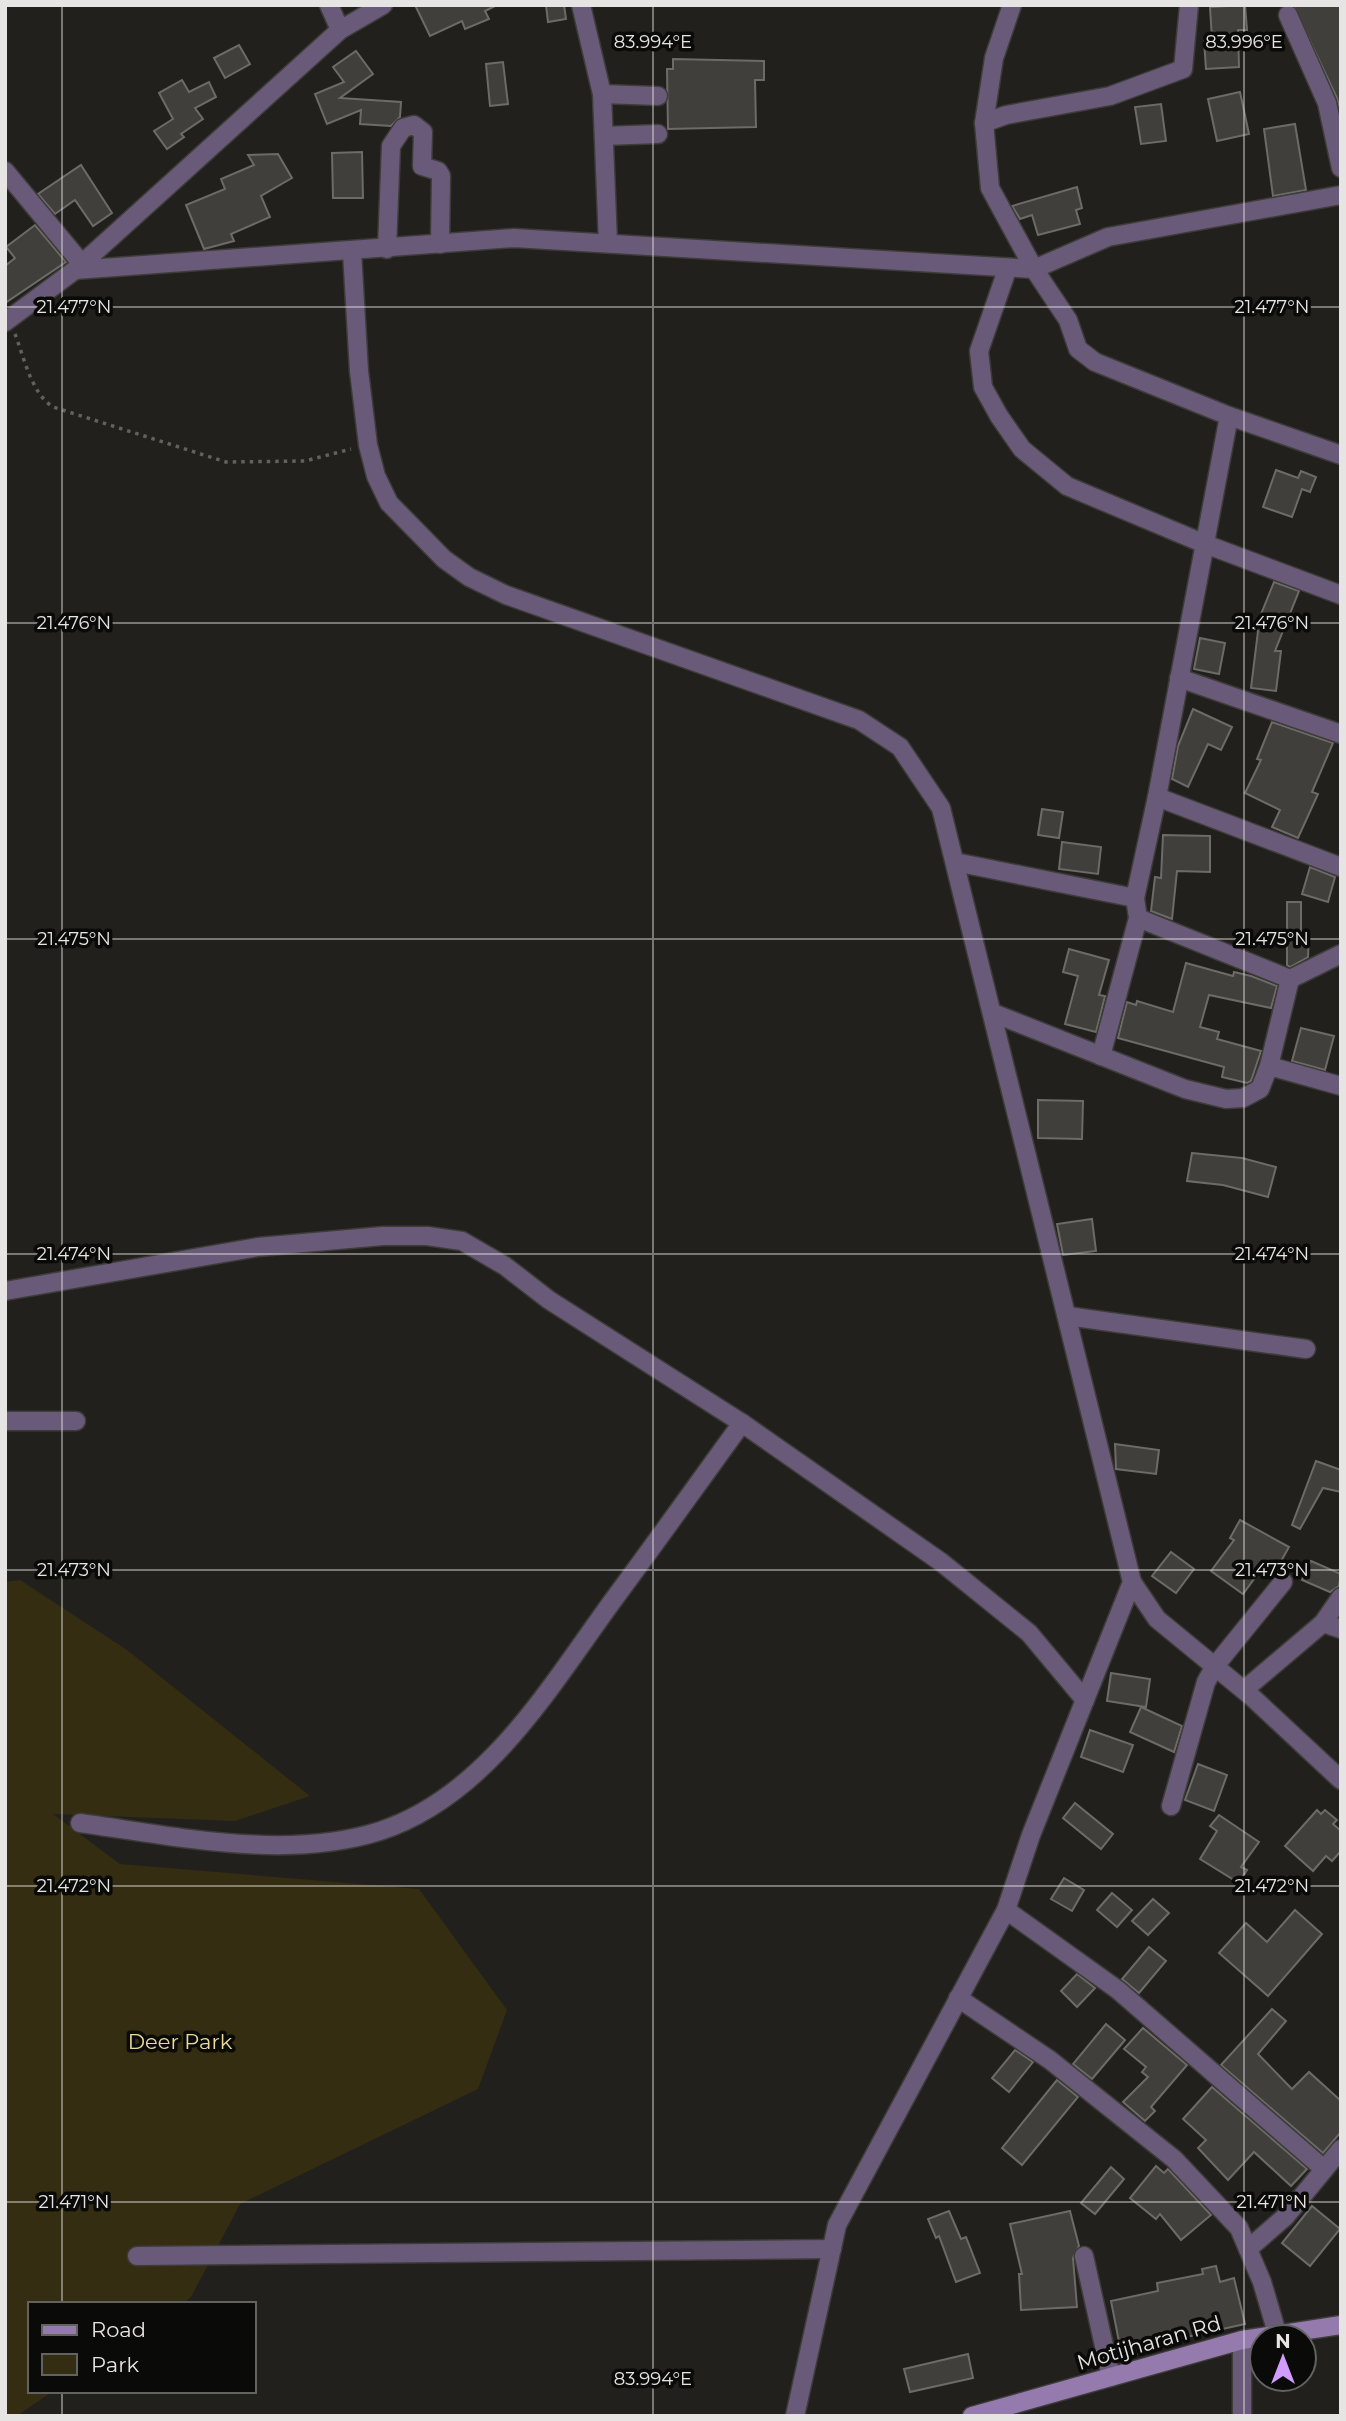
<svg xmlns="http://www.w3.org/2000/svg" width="1346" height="2421" font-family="Montserrat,sans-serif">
<rect width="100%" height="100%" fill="#21201d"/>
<path fill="#342d11" d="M20,1580L127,1650L310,1796L235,1821L53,1814L120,1864L419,1889L507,2010L478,2089L240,2204L191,2297L182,2304H30V2391H53L17,2416H5V1582Z"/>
<g fill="#403f3b" stroke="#6c6b67" stroke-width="2">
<path d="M415,5H497L485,11L489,19L465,29L462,21L430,36Z"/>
<path d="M546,5H564L566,19L548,22Z"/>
<path d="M1245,5L1247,30H1238L1239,67L1206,69L1204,40L1212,39L1210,7Z"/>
<path d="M1293,5H1341V113L1337,98Z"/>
<path d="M239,45L250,64L225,78L214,58Z"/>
<path d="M356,51L373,74L340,98L401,102L400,117L391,126L360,124L361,110L327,124L315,94L344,82L333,67Z"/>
<path d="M673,59L764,61V80H755L756,127L668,129L667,69H673Z"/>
<path d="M503,62L508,104L490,106L486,64Z"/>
<path d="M182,80L189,92L209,82L216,97L195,108L203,119L181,134L184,137L167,149L154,131L173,119L159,93Z"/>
<path d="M1240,92L1249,134L1217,141L1208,99Z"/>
<path d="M1161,104L1166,141L1141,144L1135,107Z"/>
<path d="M1295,124L1306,190L1273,196L1264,129Z"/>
<path d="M362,152L363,198H333L332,153Z"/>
<path d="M278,154L292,178L261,196L270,217L231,234L234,241L204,249L186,205L225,189L221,179L254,165L248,155Z"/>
<path d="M81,165L112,213L93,226L75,200L55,214L38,194Z"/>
<path d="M1077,187L1082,208L1076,210L1080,224L1038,235L1032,215L1020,219L1012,206Z"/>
<path d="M35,225L66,262L5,303V266L15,258L6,247Z"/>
<path d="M1276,470L1298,478L1301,471L1316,477L1310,492L1302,489L1292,517L1263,507Z"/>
<path d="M1274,582L1299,591L1275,651H1281L1276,691L1251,688L1258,631L1255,629Z"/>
<path d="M1200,638L1225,643L1219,674L1194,669Z"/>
<path d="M1193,709L1232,727L1221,750L1208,744L1188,787L1172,779L1178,746Z"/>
<path d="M1272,722L1333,743L1312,792L1318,794L1298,838L1272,827L1280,810L1245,793L1261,760L1257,759Z"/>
<path d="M1042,809L1063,812L1059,838L1038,835Z"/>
<path d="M1163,835L1210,836V872L1177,871L1172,919L1151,911L1155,877L1161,878Z"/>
<path d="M1062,842L1101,847L1098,874L1059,869Z"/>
<path d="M1310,867L1335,877L1328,902L1302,894Z"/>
<path d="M1287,902H1301V935H1309L1308,957L1290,967L1287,965Z"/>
<path d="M1069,949L1109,960L1099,995L1105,996L1096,1032L1065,1024L1078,976L1063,972Z"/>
<path d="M1186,963L1233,976L1234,972L1251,976L1277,986L1271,1008L1209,995L1200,1027L1219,1032L1217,1039L1261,1051L1251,1081L1247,1083L1222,1077L1224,1067L1118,1038L1127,1002L1136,1005L1137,1001L1173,1012Z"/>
<path d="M1301,1028L1334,1036L1325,1070L1292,1061Z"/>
<path d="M1038,1100L1083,1101L1082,1139L1038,1138Z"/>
<path d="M1192,1153L1242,1158L1276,1167L1268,1197L1223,1185L1187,1181Z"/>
<path d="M1092,1219L1096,1251L1063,1255L1057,1224Z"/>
<path d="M1115,1444L1159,1450L1156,1474L1116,1469Z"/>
<path d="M1316,1461L1341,1470V1492L1323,1488L1300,1529L1292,1525Z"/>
<path d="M1240,1520L1289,1547L1279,1565L1268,1560L1243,1594L1211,1571L1234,1540L1230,1538Z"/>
<path d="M1171,1552L1194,1569L1176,1593L1152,1576Z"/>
<path d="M1311,1561L1341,1574L1339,1586L1330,1592L1302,1580Z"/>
<path d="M1111,1673L1150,1679L1146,1707L1107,1701Z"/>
<path d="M1141,1707L1182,1726L1174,1752L1130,1732Z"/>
<path d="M1090,1730L1133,1745L1123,1772L1081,1757Z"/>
<path d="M1198,1764L1227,1775L1214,1811L1185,1800Z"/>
<path d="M1075,1803L1113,1834L1101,1849L1063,1818Z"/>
<path d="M1317,1810L1321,1814L1325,1810L1337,1820L1333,1824L1341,1831V1851L1332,1861L1326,1856L1313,1871L1285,1846Z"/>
<path d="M1219,1815L1259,1842L1241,1867L1247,1870L1239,1883L1200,1859L1217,1831L1210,1826Z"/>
<path d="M1064,1878L1084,1890L1072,1911L1051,1899Z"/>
<path d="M1112,1893L1132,1910L1117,1927L1097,1910Z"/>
<path d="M1153,1899L1169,1913L1148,1935L1132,1921Z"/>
<path d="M1295,1910L1322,1934L1268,1996L1219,1953L1246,1923L1267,1942Z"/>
<path d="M1149,1947L1166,1961L1139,1993L1122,1979Z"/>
<path d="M1077,1974L1095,1988L1077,2007L1061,1991Z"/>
<path d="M1272,2009L1286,2021L1258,2054L1292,2089L1309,2072L1341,2101V2132L1323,2153L1221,2065Z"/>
<path d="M1106,2024L1125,2040L1092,2079L1073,2064Z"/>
<path d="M1143,2028L1187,2065L1151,2107L1155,2111L1145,2121L1123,2102L1148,2077L1142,2072L1146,2067L1124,2049Z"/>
<path d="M1015,2050L1033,2062L1009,2092L992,2078Z"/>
<path d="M1057,2080L1078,2097L1022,2165L1002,2148Z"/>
<path d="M1212,2087L1307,2169L1291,2186L1254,2152L1228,2180L1198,2148L1206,2140L1183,2119Z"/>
<path d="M1156,2166L1164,2173L1168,2169L1211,2215L1181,2240L1160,2214L1156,2219L1130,2198Z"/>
<path d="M1111,2167L1124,2179L1095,2214L1081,2203Z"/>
<path d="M1312,2206L1340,2229L1310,2266L1282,2243Z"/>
<path d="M949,2211L961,2239L966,2237L980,2273L956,2282L939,2236L936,2238L928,2219Z"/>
<path d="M1070,2211L1079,2246L1073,2258L1077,2307L1021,2310L1019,2274H1022L1010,2224Z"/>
<path d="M1216,2266L1220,2282L1234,2278L1245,2324L1146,2346L1147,2352L1122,2357L1111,2301L1158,2291L1157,2283L1203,2274L1202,2269Z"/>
<path d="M968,2354L973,2378L910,2392L904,2369Z"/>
</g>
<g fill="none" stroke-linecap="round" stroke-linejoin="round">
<defs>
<g id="street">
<path d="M329,5L340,30"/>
<path d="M581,5L602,94L608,243"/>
<path d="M1012,5L994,58L984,123L990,188L1034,269L1068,320L1078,349L1095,362L1229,416L1341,455"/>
<path d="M1288,15L1327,103L1341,168"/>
<path d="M602,94L658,96"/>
<path d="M984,123L1006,115L1110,96L1183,69L1189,5"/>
<path d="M604,136L658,134"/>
<path d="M5,171L82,264"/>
<path d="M387,249L391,146L403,128L414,125L423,132L422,166L438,171L441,176L440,244"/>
<path d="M352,252L359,371L368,445L376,476L389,503L444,559L469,577L506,595L859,720L900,747L941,808L1132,1582L1031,1835L1006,1910L837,2225L795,2416"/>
<path d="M75,270L514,238L1034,269L1108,237L1341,195"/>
<path d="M1007,270L979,351L983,387L999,416L1022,449L1067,486L1205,544L1341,595"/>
<path d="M5,322L75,270L340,30L383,5"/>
<path d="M1179,678L1341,734"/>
<path d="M1157,797L1229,416"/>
<path d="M955,862L1135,898"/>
<path d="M1138,918L1290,979L1269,1066"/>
<path d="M1290,979L1341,954"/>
<path d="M993,1013L1185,1089L1226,1099L1243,1098L1260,1089L1269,1066L1341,1086"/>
<path d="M1101,1056L1138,918L1135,898L1157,797L1341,867"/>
<path d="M5,1291L258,1247L383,1236H427L462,1241L505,1266L549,1300L742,1423L941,1562L1029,1633L1085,1700"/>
<path d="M1067,1316L1306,1349"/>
<path d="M5,1421H76"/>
<path d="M1132,1582L1157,1619L1252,1697L1341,1780"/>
<path d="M1323,1623L1341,1597"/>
<path d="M1244,1690L1323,1623L1341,1629"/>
<path d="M1171,1806L1206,1682L1215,1666L1283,1582"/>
<path d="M80,1823C174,1836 287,1861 380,1831C487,1796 551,1685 614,1599C657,1541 699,1482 742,1423"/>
<path d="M1006,1910L1118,1990L1324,2169"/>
<path d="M958,1998L1050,2060L1174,2159L1239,2228L1262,2282L1277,2333"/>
<path d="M1248,2249L1285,2217L1341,2149"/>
<path d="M137,2256L832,2249"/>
<path d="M1084,2256L1111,2377"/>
<path d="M1242,2340V2416"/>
</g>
<path id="secondary" d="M972,2416L1242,2340L1341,2325"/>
</defs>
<use href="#street" stroke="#3d3c39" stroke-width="21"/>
<use href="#secondary" stroke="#3d3c39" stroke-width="21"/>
<path stroke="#62615e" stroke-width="3.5" stroke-dasharray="3.5 5" stroke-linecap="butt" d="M15,334C24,357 31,393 53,407L226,462L305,461L351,449"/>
<use href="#street" stroke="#6a5a79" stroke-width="18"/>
<use href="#secondary" stroke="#947aad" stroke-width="18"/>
</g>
<path fill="none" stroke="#e6e5e3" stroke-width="2" stroke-opacity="0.45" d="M62,5V2304M653,5V2416M1244,5V2416M5,307H1341M5,623H1341M5,939H1341M5,1254H1341M5,1570H1341M5,1886H1341M5,2202H1341M62,2391V2416"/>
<g text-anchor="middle" stroke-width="7" stroke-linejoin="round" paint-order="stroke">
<g font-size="21" fill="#ebda98" stroke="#0a0a08">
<text x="180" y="2049">Deer Park</text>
</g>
<g font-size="21" fill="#e6e5e3" stroke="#0a0a08">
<text transform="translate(1149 2343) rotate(-16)" y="7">Motijharan Rd</text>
</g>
</g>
<g font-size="18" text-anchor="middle" fill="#e6e5e3" stroke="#0a0a08" stroke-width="7" stroke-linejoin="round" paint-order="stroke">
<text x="653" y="48">83.994°E</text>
<text x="1244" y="48">83.996°E</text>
<text x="74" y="313">21.477°N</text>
<text x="1272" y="313">21.477°N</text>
<text x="74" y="629">21.476°N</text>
<text x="1272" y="629">21.476°N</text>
<text x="74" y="945">21.475°N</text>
<text x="1272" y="945">21.475°N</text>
<text x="74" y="1260">21.474°N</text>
<text x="1272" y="1260">21.474°N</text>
<text x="74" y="1576">21.473°N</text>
<text x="1272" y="1576">21.473°N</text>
<text x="74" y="1892">21.472°N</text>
<text x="1272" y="1892">21.472°N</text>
<text x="74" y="2208">21.471°N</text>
<text x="1272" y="2208">21.471°N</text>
<text x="653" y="2385">83.994°E</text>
</g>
<rect width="1346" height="2421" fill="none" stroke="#e6e5e3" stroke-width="14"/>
<rect x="28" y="2302" width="228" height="91" fill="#0a0a08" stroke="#626260" stroke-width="2"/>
<rect x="42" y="2325" width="35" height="10" fill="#947aad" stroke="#626260" stroke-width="2"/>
<text x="91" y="2337" font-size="21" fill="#e6e5e3">Road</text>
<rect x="42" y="2354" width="35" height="21" fill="#342d11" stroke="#626260" stroke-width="2"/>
<text x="91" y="2372" font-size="21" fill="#e6e5e3">Park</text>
<g transform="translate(1283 2358)"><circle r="33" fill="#0a0a08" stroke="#626260" stroke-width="2"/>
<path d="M0-5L12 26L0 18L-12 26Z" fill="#d09dfe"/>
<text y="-10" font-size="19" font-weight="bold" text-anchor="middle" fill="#e6e5e3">N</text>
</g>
</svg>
